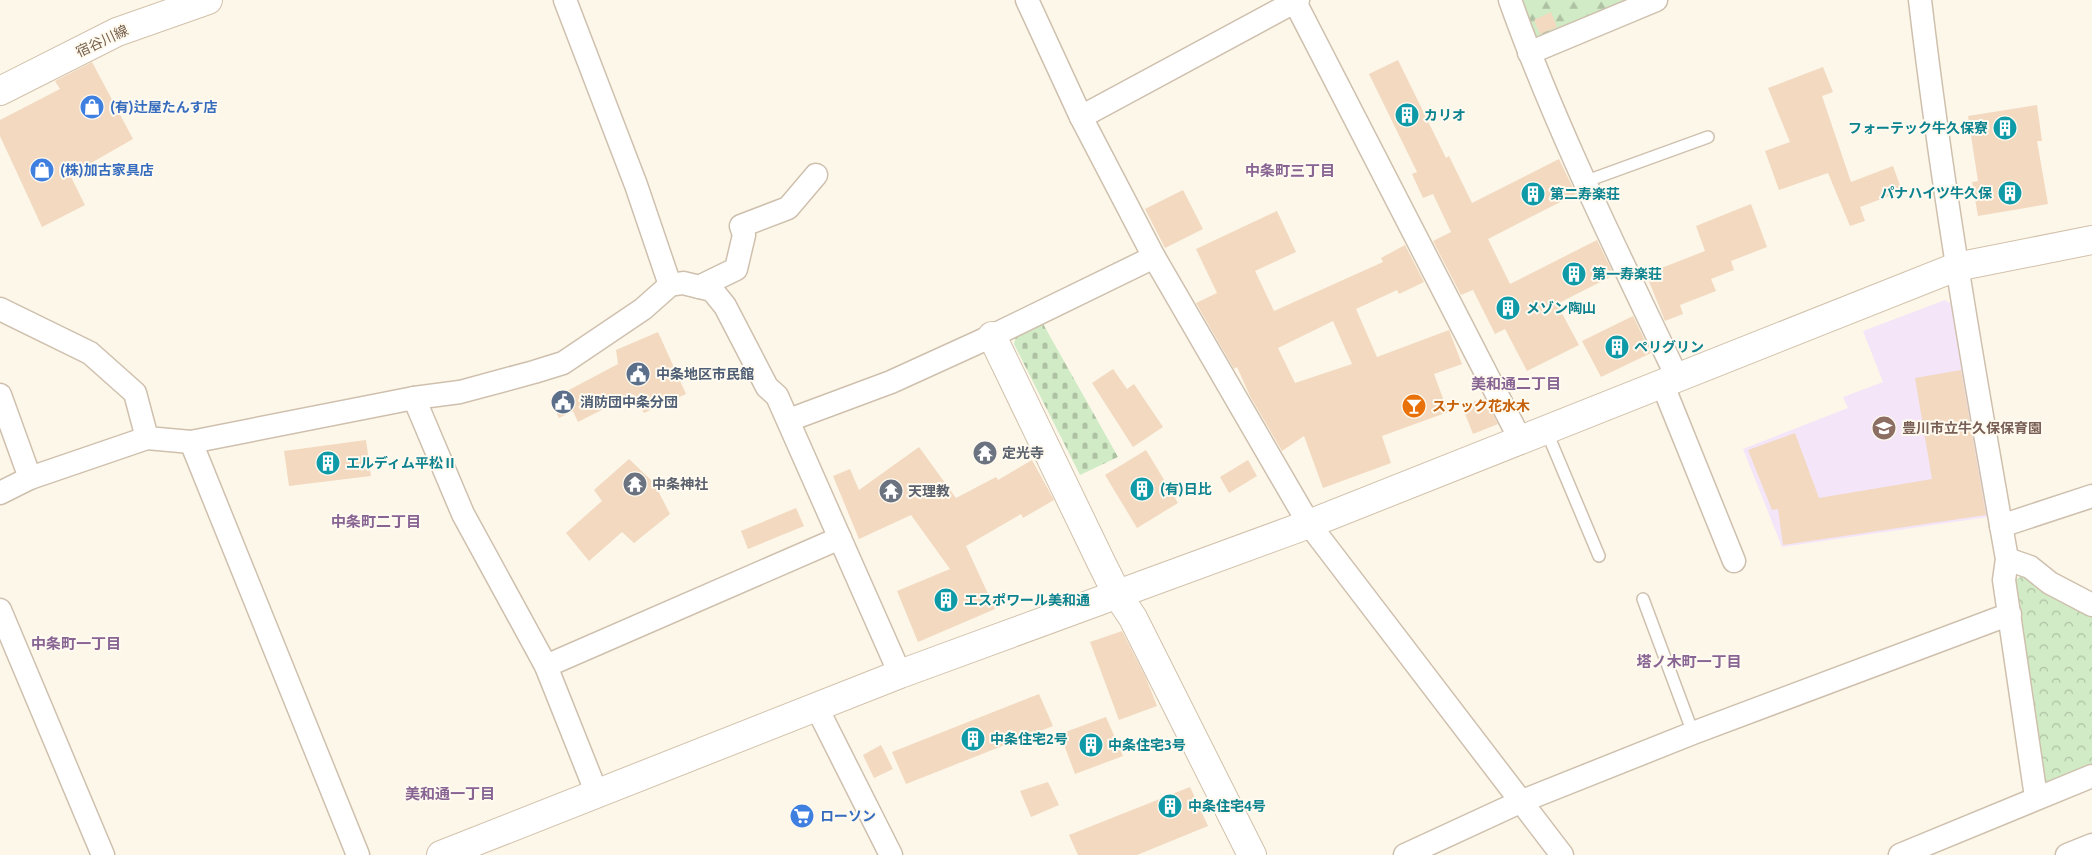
<svg xmlns="http://www.w3.org/2000/svg" width="2092" height="855" font-family="Ubuntu,'Noto Sans JP',sans-serif">
<defs>
<pattern id="forest-firs" width="22" height="20" patternUnits="userSpaceOnUse" patternTransform="scale(1.25)"><rect width="22" height="20" fill="#d1ebc6"/><path d="M5 1l3.5 6h-7zM16 11l3.5 6h-7z" fill="#aec2a3"/></pattern>
<pattern id="cemetery-stones" width="16" height="16" patternUnits="userSpaceOnUse" patternTransform="scale(1.25)"><rect width="16" height="16" fill="#d1ebc6"/><path d="M2 7V4a2 2 0 0 1 4 0v3zM10 15v-3a2 2 0 0 1 4 0v3z" fill="#aec2a3"/></pattern>
<pattern id="park-crowns" width="20" height="18" patternUnits="userSpaceOnUse" patternTransform="scale(1.25)"><rect width="20" height="18" fill="#d1ebc6"/><path d="M2 6a3 3 0 1 1 6 0M12 15a3 3 0 1 1 6 0" fill="none" stroke="#aec2a3"/></pattern>
</defs>
<rect width="100%" height="100%" fill="#fdf7e9"/>
<path fill="#f4e5f9" d="M1945,300L1952,304L1988,517L1782,547L1743,449L1848,408L1843,397L1883,382L1863,331Z"/>
<path fill="url(#forest-firs)" d="M1516,0H1640L1545,40L1529,36Z"/>
<path fill="url(#cemetery-stones)" d="M1042,322L1118,457L1080,475L1014,344L1016,334Z"/>
<path fill="url(#park-crowns)" d="M2028,573L2092,615V765L2049,782L2040,778L2013,581Z"/>
<g fill="#f2d9c0" fill-rule="evenodd">
<path d="M1551,12L1557,27L1540,34L1534,20Z"/>
<path d="M1398,60L1446,158L1449,156L1472,203L1559,159L1576,194L1488,239L1510,284L1597,240L1614,275L1557,304L1579,345L1527,371L1505,329L1495,334L1473,290L1461,295L1433,241L1451,232L1433,194L1423,198L1412,174L1417,172L1369,74Z"/>
<path d="M92,62L133,139L70,175L85,205L42,227L0,136V120L60,89L55,81Z"/>
<path d="M1823,67L1833,92L1822,96L1851,182L1893,166L1902,191L1860,207L1865,221L1850,226L1828,173L1779,190L1765,151L1790,142L1768,88Z"/>
<path d="M2037,105L2042,141H2037L2048,204L1978,216L1972,182L1978,181L1968,116Z"/>
<path d="M1183,190L1203,229L1165,248L1145,209Z"/>
<path d="M1751,204L1767,247L1731,261L1734,270L1711,279L1716,291L1680,305L1683,314L1665,321L1646,274L1705,251L1696,226Z"/>
<path d="M1277,211L1296,252L1255,271L1274,311L1383,262L1381,258L1405,245L1424,282L1399,294L1397,290L1356,309L1377,357L1449,330L1462,364L1434,374L1448,412L1382,436L1391,463L1323,488L1304,436L1282,451L1250,396L1237,367L1234,369L1196,303L1217,293L1196,249ZM1333,321L1352,364L1295,383L1278,348Z"/>
<path d="M1633,316L1651,353L1601,377L1582,341Z"/>
<path d="M658,332L686,394L644,413L633,394L578,422L573,411L559,418L550,400L618,364L616,350Z"/>
<path d="M1113,369L1127,389L1134,384L1163,427L1133,447L1092,383Z"/>
<path d="M1961,370L1986,515L1783,545L1778,509L1772,510L1748,450L1795,433L1819,498L1932,479L1915,378Z"/>
<path d="M1484,398L1498,424L1473,434L1462,406Z"/>
<path d="M366,440L371,476L289,486L284,451Z"/>
<path d="M919,447L956,498L996,477L998,480L1032,460L1054,500L1023,518L1021,514L966,546L995,609L918,642L897,591L950,569L911,515L859,539L833,476L850,469L859,490Z"/>
<path d="M1146,450L1178,503L1137,528L1105,475Z"/>
<path d="M629,459L654,483L670,514L634,543L622,532L589,561L566,533L602,501L594,490Z"/>
<path d="M1248,460L1257,476L1229,493L1220,477Z"/>
<path d="M796,508L804,526L748,549L741,531Z"/>
<path d="M1122,631L1146,678L1157,706L1119,720L1090,642Z"/>
<path d="M1039,694L1053,726L906,784L892,752Z"/>
<path d="M1106,717L1123,756L1075,774L1060,734Z"/>
<path d="M881,745L893,769L874,778L863,755Z"/>
<path d="M1048,782L1059,805L1031,817L1020,791Z"/>
<path d="M1190,787L1208,826L1137,855H1078L1069,835Z"/>
</g>
<g fill="none" stroke-linecap="round" stroke-linejoin="round">
<defs>
<g id="lane">
<path d="M1584,182L1708,137"/>
<path d="M1546,430L1599,556"/>
<path d="M1643,599L1693,733"/>
</g>
<g id="street">
<path d="M565,0L636,185L670,285"/>
<path d="M1027,0L1081,117L1154,257L1309,524L1562,855"/>
<path d="M1510,0C1556,129 1618,253 1677,377"/>
<path d="M1920,0C1942,188 1974,373 2007,559L2004,580L2036,797"/>
<path d="M1295,2L1521,441"/>
<path d="M1529,53L1656,0"/>
<path d="M1081,117L1298,0"/>
<path d="M699,287L736,269L744,235L741,226L788,208L816,175"/>
<path d="M0,309L90,353L135,393L147,438"/>
<path d="M1662,383L1734,561"/>
<path d="M0,395L30,478"/>
<path d="M414,398L463,514L546,666L597,794"/>
<path d="M789,420L891,382L992,336L1154,257"/>
<path d="M191,442L358,855"/>
<path d="M0,493L30,478L147,438L191,442L414,398L460,392L534,372L563,363L643,309L670,285L683,283L712,290L725,306L767,387L777,396L900,674"/>
<path d="M2001,526L2092,496"/>
<path d="M2007,559L2030,567L2050,583L2092,605"/>
<path d="M0,610L103,855"/>
<path d="M546,666L840,538"/>
<path d="M817,708L891,855"/>
<path d="M1405,855L1520,802L1693,733L2010,614"/>
<path d="M1900,855L2092,776"/>
<path d="M2067,855L2092,845"/>
</g>
<g id="secondary">
<path d="M0,91L117,32L208,0"/>
<path d="M992,336L1102,564L1117,594L1133,618L1252,855"/>
<path d="M441,855L900,674L1309,524L1956,267L2092,240"/>
</g>
</defs>
<use href="#lane" stroke="#cfc0ae" stroke-width="14"/>
<use href="#street" stroke="#cfc0ae" stroke-width="25"/>
<use href="#secondary" stroke="#d2c1ab" stroke-width="30"/>
<use href="#lane" stroke="#fff" stroke-width="11"/>
<use href="#street" stroke="#fff" stroke-width="22"/>
<use href="#secondary" stroke="#fff" stroke-width="28"/>
</g>
<defs>
<symbol id="shop-disc" viewBox="-11 -11 22 22"><circle r="9.5" fill="#3f7fe0" stroke="#fffaef"/><path d="M-5-2.5h2.3a2.7 3.5 0 0 1 5.4 0H5L5.5 6h-11ZM-1.5-2.5h3a1.5 2.3 0 0 0-3 0Z" fill="#fff"/></symbol>
<symbol id="building-disc" viewBox="-11 -11 22 22"><circle r="9.5" fill="#0f9aa8" stroke="#fffaef"/><path d="M-4-6H4V6H1V3H-1V6H-4ZM-2.5-4.3h1.7v1.8h-1.7ZM.8-4.3h1.7v1.8H.8ZM-2.5-1h1.7V.8h-1.7ZM.8-1h1.7V.8H.8Z" fill="#fff"/></symbol>
<symbol id="civic-disc" viewBox="-11 -11 22 22"><circle r="9.5" fill="#5c6f8a" stroke="#fffaef"/><path d="M-.6-6.5H3V-4.5H.6V-3L4-1V1h2V6H-6V1h2V-1L-.6-3ZM-1.2 2.5V6h2.4V2.5Z" fill="#fff"/></symbol>
<symbol id="bar-disc" viewBox="-11 -11 22 22"><circle r="9.5" fill="#e8710a" stroke="#fffaef"/><path d="M-6-5H6L.8 .8V4.5H3.5V6h-7V4.5H-.8V.8Z" fill="#fff"/></symbol>
<symbol id="school-disc" viewBox="-11 -11 22 22"><circle r="9.5" fill="#8d6e63" stroke="#fffaef"/><path d="M0-5L7-2L0 1L-7-2ZM-4 1L0 2.5L4 1V4Q0 6-4 4Z" fill="#fff"/></symbol>
<symbol id="temple-disc" viewBox="-11 -11 22 22"><circle r="9.5" fill="#6b7280" stroke="#fffaef"/><path d="M0-6L5-2H3V0L6.5 2.5H4V6H1.5V3h-3V6H-4V2.5H-6.5L-3 0V-2H-5Z" fill="#fff"/></symbol>
<symbol id="supermarket-disc" viewBox="-11 -11 22 22"><circle r="9.5" fill="#3f7fe0" stroke="#fffaef"/><path d="M-6-5.5h2.5l.6 2H6L4.5 2H-2.5L-4.4-4H-6ZM-1.5 3.2a1.3 1.3 0 1 0 .1 0ZM3 3.2a1.3 1.3 0 1 0 .1 0Z" fill="#fff"/></symbol>
</defs>
<g fill-rule="evenodd">
<use href="#shop-disc" x="78" y="93" width="28" height="28"/>
<use href="#building-disc" x="1393" y="101" width="28" height="28"/>
<use href="#building-disc" x="1991" y="114" width="28" height="28"/>
<use href="#shop-disc" x="28" y="156" width="28" height="28"/>
<use href="#building-disc" x="1996" y="179" width="28" height="28"/>
<use href="#building-disc" x="1519" y="180" width="28" height="28"/>
<use href="#building-disc" x="1560" y="260" width="28" height="28"/>
<use href="#building-disc" x="1494" y="294" width="28" height="28"/>
<use href="#building-disc" x="1603" y="333" width="28" height="28"/>
<use href="#civic-disc" x="624" y="360" width="28" height="28"/>
<use href="#civic-disc" x="549" y="388" width="28" height="28"/>
<use href="#bar-disc" x="1400" y="392" width="28" height="28"/>
<use href="#school-disc" x="1870" y="414" width="28" height="28"/>
<use href="#temple-disc" x="971" y="439" width="28" height="28"/>
<use href="#building-disc" x="314" y="449" width="28" height="28"/>
<use href="#temple-disc" x="621" y="470" width="28" height="28"/>
<use href="#building-disc" x="1128" y="475" width="28" height="28"/>
<use href="#temple-disc" x="877" y="477" width="28" height="28"/>
<use href="#building-disc" x="932" y="586" width="28" height="28"/>
<use href="#building-disc" x="959" y="725" width="28" height="28"/>
<use href="#building-disc" x="1077" y="731" width="28" height="28"/>
<use href="#building-disc" x="1156" y="792" width="28" height="28"/>
<use href="#supermarket-disc" x="788" y="802" width="28" height="28"/>
</g>
<g text-anchor="middle" stroke-width="4" stroke-linejoin="round" paint-order="stroke">
<g font-size="14" fill="#77604c" stroke="#fffaef">
<text transform="translate(102 41) rotate(-25)" y="5">宿谷川線</text>
</g>
<g font-size="14" font-weight="bold" fill="#366cbe" stroke="#fffaef" text-anchor="start">
<text x="110" y="112">(有)辻屋たんす店</text>
<text x="60" y="175">(株)加古家具店</text>
<text x="820" y="821">ローソン</text>
</g>
<g font-size="14" font-weight="bold" fill="#0d838f" stroke="#fffaef" text-anchor="start">
<text x="1424" y="120">カリオ</text>
<text x="1988" y="133" text-anchor="end">フォーテック牛久保寮</text>
<text x="1992" y="198" text-anchor="end">パナハイツ牛久保</text>
<text x="1550" y="199">第二寿楽荘</text>
<text x="1592" y="279">第一寿楽荘</text>
<text x="1526" y="313">メゾン陶山</text>
<text x="1634" y="352">ペリグリン</text>
<text x="346" y="468">エルディム平松Ⅱ</text>
<text x="1160" y="494">(有)日比</text>
<text x="964" y="605">エスポワール美和通</text>
<text x="990" y="744">中条住宅2号</text>
<text x="1108" y="750">中条住宅3号</text>
<text x="1188" y="811">中条住宅4号</text>
</g>
<g font-size="14" font-weight="bold" fill="#4e5e75" stroke="#fffaef" text-anchor="start">
<text x="656" y="379">中条地区市民館</text>
<text x="580" y="407">消防団中条分団</text>
</g>
<g font-size="14" font-weight="bold" fill="#c56008" stroke="#fffaef" text-anchor="start">
<text x="1432" y="411">スナック花水木</text>
</g>
<g font-size="14" font-weight="bold" fill="#785e54" stroke="#fffaef" text-anchor="start">
<text x="1902" y="433">豊川市立牛久保保育園</text>
</g>
<g font-size="14" font-weight="bold" fill="#5b616d" stroke="#fffaef" text-anchor="start">
<text x="1002" y="458">定光寺</text>
<text x="652" y="489">中条神社</text>
<text x="908" y="496">天理教</text>
</g>
<g font-size="15" font-weight="bold" fill="#886493" stroke="#fffaef">
<text x="1290" y="176">中条町三丁目</text>
<text x="1516" y="389">美和通二丁目</text>
<text x="376" y="527">中条町二丁目</text>
<text x="76" y="649">中条町一丁目</text>
<text x="1689" y="667">塔ノ木町一丁目</text>
<text x="450" y="799">美和通一丁目</text>
</g>
</g>
</svg>
